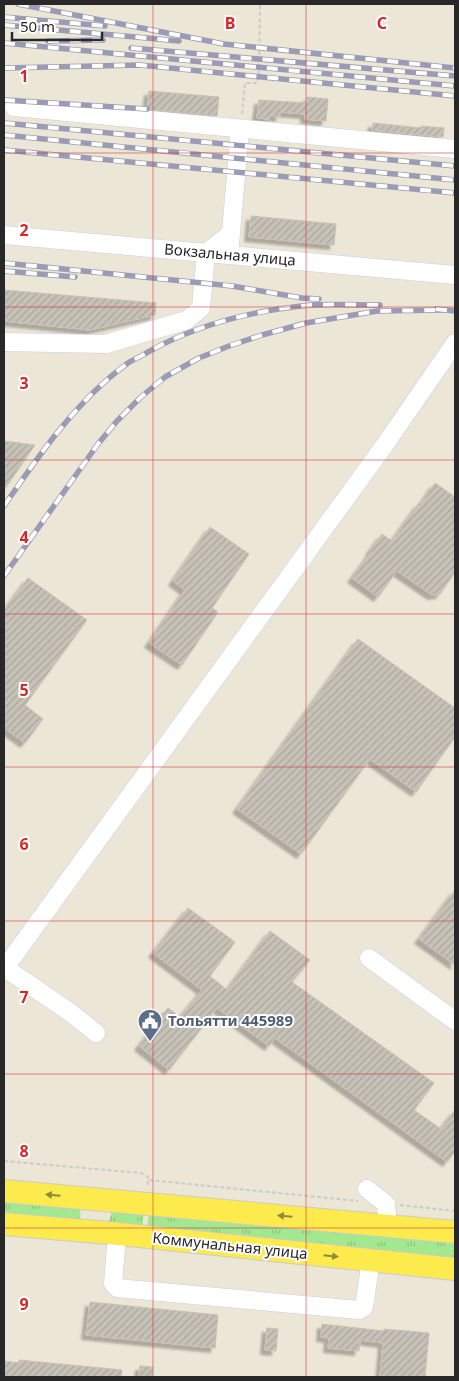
<svg xmlns="http://www.w3.org/2000/svg" width="459" height="1381" font-family="'Noto Sans',sans-serif">
<defs>
<pattern id="grass-tufts" width="24" height="20" patternUnits="userSpaceOnUse" patternTransform="scale(1.25)"><rect width="24" height="20" fill="#a2e88e"/><path d="M3 7l-1-3M5 7V3M7 7l1-3M15 17l-1-3M17 17v-4M19 17l1-3" fill="none" stroke="#8cc77a"/></pattern>
<pattern id="building-hatch" width="6" height="6" patternUnits="userSpaceOnUse" patternTransform="scale(1.25)"><rect width="6" height="6" fill="#c7c2b8"/><path d="M-1 1l2-2M0 6l6-6M5 7l2-2" fill="none" stroke="#aba79e"/></pattern>
<filter id="shadow"><feDropShadow dx="-4.5" dy="4.5" stdDeviation="1" flood-color="#0004"/></filter>
</defs>
<rect width="100%" height="100%" fill="#ece6d7"/>
<g fill="url(#grass-tufts)">
<path d="M4,1197L79,1206C81,1212 81,1216 79,1222L4,1218Z"/>
<path d="M144,1210L142,1232L110,1225L109,1221L112,1211Z"/>
<path d="M149,1210L455,1239V1261L147,1232Z"/>
</g>
<g fill="url(#building-hatch)" stroke="#c7c2b1" filter="url(#shadow)">
<path d="M149,91L219,97L217,116L147,109Z"/>
<path d="M307,97L328,99L326,121L305,119V114L280,112V117L270,116L269,119L257,118L259,100L307,103Z"/>
<path d="M373,123L421,128V126L444,128L443,137L372,130Z"/>
<path d="M251,216L336,224L334,245L249,237Z"/>
<path d="M4,290L156,303L155,315L90,330L4,321Z"/>
<path d="M4,441L35,445L4,490Z"/>
<path d="M435,483L455,497V572L440,594L432,595L397,571L378,597L352,578L371,552L370,551L382,534L392,541L419,503L420,505Z"/>
<path d="M210,527L249,554L212,608L218,612L182,665L149,643L185,590L173,581Z"/>
<path d="M28,578L87,620L25,705L43,719L25,743L4,728V611Z"/>
<path d="M358,639L455,708V737L416,792L370,759L301,854L237,809Z"/>
<path d="M455,890V965L419,939Z"/>
<path d="M188,908L235,942L210,976L227,990L270,931L310,960L292,982L434,1083L414,1110L441,1129L455,1110V1152L447,1162L275,1038L269,1046L217,1008L169,1070L139,1046L168,1008L180,1017L202,990L153,953Z"/>
<path d="M90,1302L218,1315L215,1348L86,1335Z"/>
<path d="M322,1324L384,1331V1329L429,1333L425,1377H380L383,1343L360,1340L359,1351L328,1348L329,1338L321,1337Z"/>
<path d="M267,1328L278,1329L276,1351L265,1350Z"/>
<path d="M19,1360L122,1370L121,1377H4V1361L19,1363Z"/>
<path d="M140,1366L153,1367L152,1377H139Z"/>
</g>
<g fill="none" stroke-linecap="round" stroke-linejoin="round">
<defs>
<g id="minor">
<path d="M14,107L455,149"/>
<path d="M4,235L455,275"/>
<path d="M230,244L240,129"/>
<path d="M4,342L106,344L187,320L201,308L206,253L230,234"/>
<path d="M369,958L455,1021"/>
<path d="M5,968L71,1013L96,1033"/>
<path d="M4,969L384,446L455,343"/>
<path d="M367,1189L386,1204L388,1226"/>
<path d="M117,1234L113,1284L117,1288L359,1310L364,1307L371,1260"/>
</g>
<g id="major">
<path d="M4,1191L455,1232"/>
<path d="M4,1224L109,1233L455,1269"/>
</g>
</defs>
<use href="#minor" stroke="#cdcee3" stroke-width="19"/>
<use href="#major" stroke="#cbcbcb" stroke-width="24"/>
<g stroke="#cbcbcb" stroke-width="2" stroke-dasharray="4 2.5" stroke-linecap="butt">
<path d="M242,114L245,83H257L259,72L260,4"/>
<path d="M4,1161L141,1173L148,1177V1186"/>
<path d="M149,1180L358,1201"/>
<path d="M400,1205L455,1211"/>
</g>
<use href="#minor" stroke="#fff" stroke-width="18"/>
<use href="#major" stroke="#fdea4c" stroke-width="22"/>
<defs>
<g id="rail">
<path d="M18,4L224,44L455,68"/>
<path d="M4,17L105,26"/>
<path d="M4,25L179,41"/>
<path d="M48,41L103,40"/>
<path d="M4,43L455,86"/>
<path d="M131,48L455,76"/>
<path d="M4,68L140,65L455,96"/>
<path d="M4,100L147,109"/>
<path d="M4,123L455,166"/>
<path d="M4,135L455,180"/>
<path d="M4,150L455,193"/>
<path d="M4,263L232,286L302,298L319,299"/>
<path d="M4,271L75,277"/>
<path d="M436,309L455,311"/>
<path d="M4,506C39,455 77,400 128,363C134,359 142,356 148,352C198,324 255,310 312,305C334,304 357,305 380,305"/>
<path d="M4,576L98,444L117,421L141,397L165,377L199,358L229,346L262,335L306,323L377,311L443,310"/>
</g>
</defs>
<use href="#rail" stroke="#9a9bb4" stroke-width="5.5"/>
<use href="#rail" stroke="#fff" stroke-width="4" stroke-dasharray="11" stroke-linecap="butt"/>
</g>
<defs><path id="oneway-solid" d="M-6-.8H1V-3.2L6.5 0L1 3.2V.8H-6Z" transform="scale(1.25)"/></defs>
<g fill="#92893a">
<use href="#oneway-solid" transform="translate(53 1195) rotate(-175)"/>
<use href="#oneway-solid" transform="translate(285 1216) rotate(-175)"/>
<use href="#oneway-solid" transform="translate(331 1256) rotate(6)"/>
</g>
<path fill="none" stroke="#d62828" stroke-width="1" stroke-opacity="0.55" d="M153,4V1377M306,4V1377M4,153H455M4,307H455M4,460H455M4,614H455M4,767H455M4,921H455M4,1074H455M4,1228H455"/>
<defs>
<symbol id="civic-pin" viewBox="-11 -11 22 30"><path d="M0 17L-7.5 6A9.5 9.5 0 1 1 7.5 6Z" fill="#5c6f8a" stroke="#fff"/><path d="M-.6-6.5H3V-4.5H.6V-3L4-1V1h2V6H-6V1h2V-1L-.6-3ZM-1.2 2.5V6h2.4V2.5Z" fill="#fff"/></symbol>
</defs>
<g fill-rule="evenodd">
<use href="#civic-pin" x="136" y="1007" width="28" height="38"/>
</g>
<g text-anchor="middle" stroke-width="4" stroke-linejoin="round" paint-order="stroke">
<g font-size="15" fill="#282828" stroke="#fff">
<text transform="translate(230 255) rotate(5)" y="5">Вокзальная улица</text>
<text transform="translate(230 1246) rotate(6)" y="5">Коммунальная улица</text>
</g>
<g font-size="15" font-weight="bold" fill="#4e5e75" stroke="#fff" text-anchor="start">
<text x="168" y="1026">Тольятти 445989</text>
</g>
</g>
<g font-size="16" text-anchor="middle" font-weight="bold" fill="#d62828" stroke="#fff" stroke-width="4" stroke-linejoin="round" paint-order="stroke">
<text x="230" y="29">B</text>
<text x="382" y="29">C</text>
<text x="24" y="82">1</text>
<text x="24" y="236">2</text>
<text x="24" y="389">3</text>
<text x="24" y="543">4</text>
<text x="24" y="696">5</text>
<text x="24" y="850">6</text>
<text x="24" y="1003">7</text>
<text x="24" y="1157">8</text>
<text x="24" y="1310">9</text>
</g>
<rect width="459" height="1381" fill="none" stroke="#282828" stroke-width="10"/>
<path d="M12 32v8h90v-8" fill="none" stroke="#282828" stroke-width="2.5"/>
<text x="20" y="32" font-size="15" fill="#282828" stroke="#ffffff" stroke-width="4" paint-order="stroke">50 m</text>
</svg>
